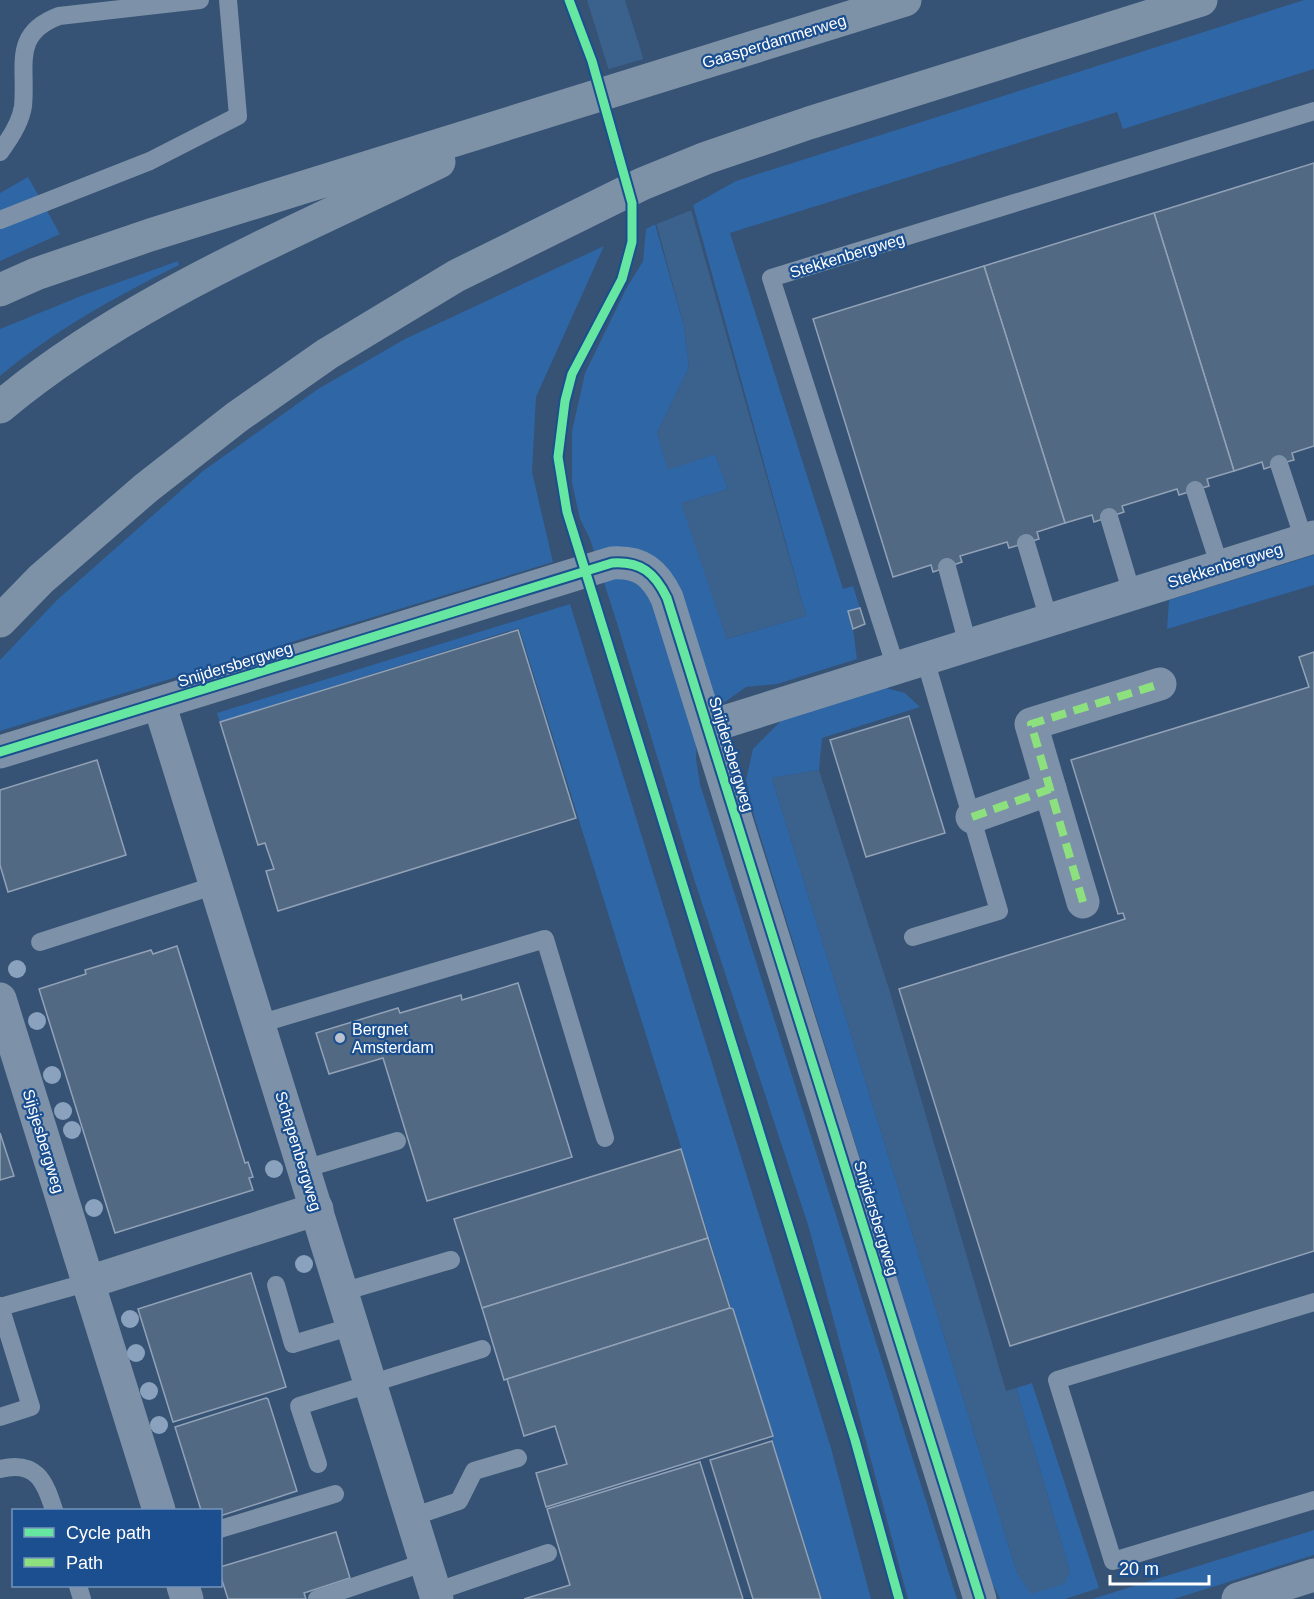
<svg xmlns="http://www.w3.org/2000/svg" width="1314" height="1599" font-family="Arial,sans-serif">
<rect width="100%" height="100%" fill="#365274"/>
<g fill="#2f66a5">
<path d="M1304,0H1314V69L1123,129L1117,112L730,233L843,589L853,586L860,608L848,611L853,629L857,659L777,684L746,687L711,712L697,734L696,759L700,784L957,1599H908L809,1228L694,879L616,620L590,539L580,519L572,483V431L585,373L626,289L643,261L646,229L655,224L684,326L689,367L657,433L668,469L715,454L728,489L682,503L727,639L806,616L693,205L736,181Z"/>
<path d="M28,177L60,234L0,261V193Z"/>
<path d="M604,246L536,397L532,472L553,562L0,731V660L57,600L203,471L318,389L405,339Z"/>
<path d="M178,261L179,265C115,297 55,330 0,376V329L86,294Z"/>
<path d="M1314,555V585L1167,629L1169,600Z"/>
<path d="M570,604L831,1448L871,1599H822L519,628L220,722L217,713Z"/>
<path d="M886,688L905,693L920,707L822,738L819,770L772,778L1017,1573L1070,1572L1016,1388L1032,1383L1099,1588L1065,1599H1000L989,1576L754,816L746,780L753,749L782,720Z"/>
<path d="M1314,1530V1555L1174,1599H1092Z"/>
</g>
<g fill="#3b618d">
<path d="M587,0H625L692,213L806,616L727,639L681,503L728,489L715,454L668,470L657,433L689,367L684,326L657,226Z"/>
<path d="M819,770L890,992L1006,1391L1016,1388L1070,1572L1064,1584L1031,1594L1017,1573L772,778Z"/>
</g>
<path fill="#365274" d="M647,58L694,209L654,225L606,70Z"/>
<g fill="#526984" stroke="#92a2b6" stroke-width="1.5">
<path d="M1314,163V446L1292,453L1294,460L1279,464L1264,469L1262,462L1234,471L1154,213Z"/>
<path d="M1154,213L1234,471L1207,479L1209,486L1195,490L1179,495L1177,489L1122,506L1124,512L1094,522L1092,515L1065,523L984,266Z"/>
<path d="M984,266L1065,523L1037,532L1039,539L1009,548L1007,542L960,556L962,562L933,572L931,565L893,577L813,319Z"/>
<path d="M860,608L865,624L853,629L848,611Z"/>
<path d="M518,630L576,818L278,911L266,871L274,869L265,843L258,845L220,722Z"/>
<path d="M1314,652V1251L1010,1346L899,989L1125,919L1123,913L1118,914L1071,760L1309,687L1299,657Z"/>
<path d="M909,716L945,833L866,857L830,740Z"/>
<path d="M97,760L126,855L8,892L0,865V790Z"/>
<path d="M177,946L245,1163L248,1162L253,1177L249,1178L253,1190L115,1233L39,989L86,974L85,970L151,950L153,954Z"/>
<path d="M518,983L572,1157L427,1201L383,1058L329,1074L316,1033L398,1008L400,1013L461,995L462,1000Z"/>
<path d="M0,1133L14,1176L0,1180Z"/>
<path d="M681,1149L708,1238L482,1308L454,1219Z"/>
<path d="M708,1238L730,1308L504,1380L482,1308Z"/>
<path d="M251,1273L286,1387L173,1422L138,1309Z"/>
<path d="M730,1308L733,1309L773,1436L546,1507L536,1473L567,1464L555,1426L524,1436L507,1379Z"/>
<path d="M266,1398L268,1399L297,1491L220,1516V1510H201L175,1427Z"/>
<path d="M772,1441L821,1599H753L710,1460Z"/>
<path d="M700,1462L743,1599H524L570,1585L547,1509Z"/>
<path d="M336,1532L350,1578L304,1593L306,1599H228L220,1574V1567Z"/>
</g>
<g fill="none" stroke-linecap="round" stroke-linejoin="round">
<g stroke="#7d92a8" stroke-width="18">
<path d="M0,152C9,140 21,122 23,106C27,66 11,34 59,16L200,0"/>
<path d="M0,220L150,161L238,116L228,0"/>
<path d="M1279,464L1304,540"/>
<path d="M1195,490L1220,567"/>
<path d="M1109,517L1132,594"/>
<path d="M1026,543L1049,620"/>
<path d="M947,567L968,645"/>
<path d="M896,668L771,278L1314,111"/>
<path d="M913,937L999,911L925,659"/>
<path d="M40,942L216,885"/>
<path d="M259,1024L545,939L605,1138"/>
<path d="M304,1169L397,1141"/>
<path d="M276,1285L293,1344L353,1326"/>
<path d="M342,1292L451,1260"/>
<path d="M1314,1302L1057,1380L1113,1561L1314,1500"/>
<path d="M0,1306L31,1407L0,1417"/>
<path d="M0,1307L89,1282"/>
<path d="M318,1464L299,1406L482,1349"/>
<path d="M0,1469C36,1460 45,1481 54,1510"/>
<path d="M412,1517L459,1501L474,1471L518,1458"/>
<path d="M220,1529L335,1494"/>
<path d="M78,1586L82,1599"/>
<path d="M435,1592L548,1553"/>
<path d="M317,1599L426,1562"/>
</g>
<g stroke="#7d92a8" stroke-width="33">
<path d="M159,703L437,1599"/>
<path d="M708,727L1314,537"/>
<path d="M0,752L612,563C641,561 655,573 667,598L980,1599"/>
<path d="M972,817L1050,789"/>
<path d="M1083,902L1031,724L1160,684"/>
<path d="M0,999L159,1510"/>
<path d="M89,1282L317,1209"/>
<path d="M183,1586L187,1599"/>
<path d="M1238,1599L1314,1575"/>
</g>
<g stroke="#7e92a7" stroke-width="33">
<path d="M0,290L36,274L150,235L905,0"/>
<path d="M0,407C128,300 290,235 439,162"/>
<path d="M0,621L41,579L146,488L237,417L327,354L456,276L642,184L706,158L809,123L1201,0"/>
</g>
<g stroke="#8de07e" stroke-width="8" stroke-dasharray="15 8" stroke-linecap="butt">
<path d="M972,817L1050,789"/>
<path d="M1083,902L1031,724L1160,684"/>
</g>
<defs>
<g id="cycleway">
<path d="M569,0L592,61L632,203V242L622,279L572,374L565,401L558,457L567,512L855,1440L899,1599"/>
<path d="M0,752L612,563C641,561 655,573 667,598L980,1599"/>
</g>
</defs>
<use href="#cycleway" stroke="#1b4f8f" stroke-width="13"/>
<use href="#cycleway" stroke="#66e7a1" stroke-width="9"/>
</g>
<g fill="#8aa2be">
<circle cx="17" cy="969" r="9"/>
<circle cx="37" cy="1021" r="9"/>
<circle cx="52" cy="1075" r="9"/>
<circle cx="63" cy="1111" r="9"/>
<circle cx="72" cy="1130" r="9"/>
<circle cx="274" cy="1169" r="9"/>
<circle cx="94" cy="1208" r="9"/>
<circle cx="304" cy="1264" r="9"/>
<circle cx="130" cy="1319" r="9"/>
<circle cx="136" cy="1353" r="9"/>
<circle cx="149" cy="1391" r="9"/>
<circle cx="159" cy="1425" r="9"/>
</g>
<circle fill="#b9c2ce" stroke="#1b4f8f" stroke-width="2" cx="340" cy="1038" r="6"/>
<g text-anchor="middle" stroke-width="4.5" stroke-linejoin="round" paint-order="stroke">
<g font-size="16" fill="#fff" stroke="#1b4f8f">
<text transform="translate(774 41) rotate(-17)" y="6">Gaasperdammerweg</text>
<text transform="translate(847 255) rotate(-17)" y="6">Stekkenbergweg</text>
<text transform="translate(1225 565) rotate(-17)" y="6">Stekkenbergweg</text>
<text transform="translate(235 664) rotate(-17)" y="6">Snijdersbergweg</text>
<text transform="translate(732 754) rotate(73)" y="6">Snijdersbergweg</text>
<text transform="translate(44 1141) rotate(73)" y="6">Sijsjesbergweg</text>
<text transform="translate(299 1151) rotate(73)" y="6">Schepenbergweg</text>
<text transform="translate(877 1218) rotate(73)" y="6">Snijdersbergweg</text>
</g>
<g font-size="16" fill="#fff" stroke="#1b4f8f" text-anchor="start">
<text x="352" y="1035">Bergnet<tspan x="352" dy="18">Amsterdam</tspan></text>
</g>
</g>
<rect x="12" y="1509" width="210" height="78" fill="#1b4f8f" stroke="#7695bc" stroke-width="1.5"/>
<rect x="24" y="1528" width="30" height="9" fill="#66e7a1" stroke="#7695bc" stroke-width="1.5"/>
<text x="66" y="1539" font-size="18" fill="#ffffff">Cycle path</text>
<rect x="24" y="1558" width="30" height="9" fill="#8de07e" stroke="#7695bc" stroke-width="1.5"/>
<text x="66" y="1569" font-size="18" fill="#ffffff">Path</text>
<path d="M1110 1575v9h99v-9" fill="none" stroke="#ffffff" stroke-width="3"/>
<text x="1119" y="1575" font-size="18" fill="#ffffff" stroke="#1b4f8f" stroke-width="4.5" paint-order="stroke">20 m</text>
</svg>
